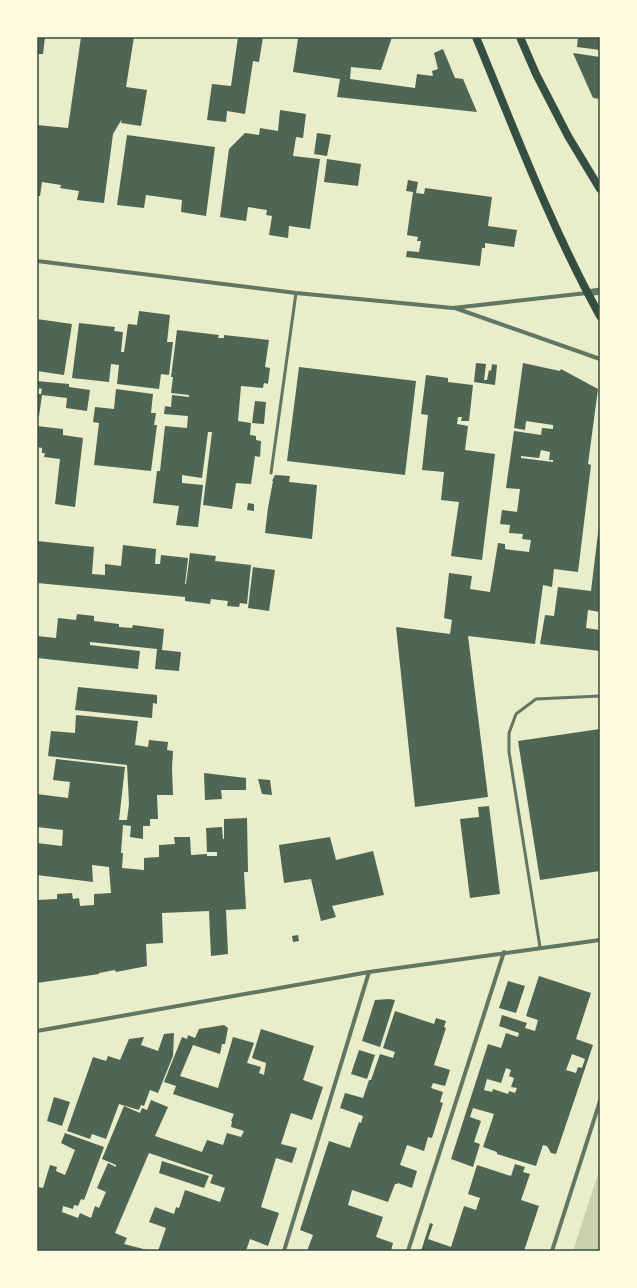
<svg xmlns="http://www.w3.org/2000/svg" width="637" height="1288" font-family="Rubik,sans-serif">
<rect width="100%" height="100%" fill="#e9edc9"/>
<path fill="#cad2ad" d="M600,1168V1251H573Z"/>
<g fill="#4f6655" fill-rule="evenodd">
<path d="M37,37H45L43,54H37Z"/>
<path d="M81,37H134L126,87L147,90L141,126L121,123L122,119L113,134L104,203L77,200L79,191L60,188L61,185L42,182L40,196H37V125L68,128Z"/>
<path d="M238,37H263L259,62L253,61L245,114L227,111L226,122L207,120L212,84L231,86Z"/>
<path d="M293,37H392L381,70L351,67L350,79L415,88L417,74L433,76L432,71L438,69L434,53L443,49L455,78L463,79L477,112L337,97L340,79L293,72L298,39Z"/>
<path d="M578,37H600V50L577,47Z"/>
<path d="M573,53L600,57V99L593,98Z"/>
<path d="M280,110L306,114L303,138L296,137L293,156L320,159L310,229L289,226L288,238L269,235L272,216L266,215L267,210L248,207L246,221L220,217L229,149L245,133L259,135L260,128L278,131Z"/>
<path d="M317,133L331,135L327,156L314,154Z"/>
<path d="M127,135L215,147L206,216L181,212L182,200L146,195L144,208L117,205Z"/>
<path d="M327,159L361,164L358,186L324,182Z"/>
<path d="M408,180L418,182L416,193L424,194L425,188L492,197L488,226L517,230L514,247L485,243V248H482L480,266L406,257L407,251L419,252L421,241H417L418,237L407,235L413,192L406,191Z"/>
<path d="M139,311L170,315L167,342H173L169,375L161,374L159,389L117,384L119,365L111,364L109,382L72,378L79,323L115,327L114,331L123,332L121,352H124L128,324L137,325Z"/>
<path d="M37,319L72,324L64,375L37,371Z"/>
<path d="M177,330L219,335L218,338H224V335L269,340L265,367L270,368L268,384L264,383L263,388L241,386L238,421L251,423L250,435L256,436V440L261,441L260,457L255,456L251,484L236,483L232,509L203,505L212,432H208L202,478L182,475V483L203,485L198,527L176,525L179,506L153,503L157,471H160L165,426L187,428L188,416L164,414L165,406L171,407L172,395L189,397V395L171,393L173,377H171Z"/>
<path d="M476,363L486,364L484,380H487L489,370L491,371L492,364L497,365L495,385L474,382Z"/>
<path d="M523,363L560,371L561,369L598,389L588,464L591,465L578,572L554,569L552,587L543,585L535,644L468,636L488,797L415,807L396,627L450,634L452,620L444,618L449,573L472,576L470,589L490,592L498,543L505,544V549L529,552L531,540L522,539L523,534L509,533L510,525L500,524L502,510L517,512L520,489L506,488L514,431L541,435L542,428L553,429V425L526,421L525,430L514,428ZM541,450L550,452L549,460H553V462L521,458V456L539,458Z"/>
<path d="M299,367L416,381L405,475L287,461Z"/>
<path d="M426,375L448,378V382L473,385L469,421H461L462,417H458L457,424L468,426L465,450L495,454L482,560L451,556L459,502L441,500L444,472L422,470L428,415L421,414Z"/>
<path d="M37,381L69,384V387L90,390L87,411L66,408L67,398L42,395L39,416L37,415V394H41L42,389L37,388Z"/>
<path d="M116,389L153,394L151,413H156L154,425H157L151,471L94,465L99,423L93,422L95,407L114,409Z"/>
<path d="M255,401L266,402L264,424L252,423Z"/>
<path d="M37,426L63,429V435L83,438L75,507L55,504L60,459L44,457L45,453H42V448L37,447Z"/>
<path d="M275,475L290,476L289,482L317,485L312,539L265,533L268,508L273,481H272Z"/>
<path d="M248,503L254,504V511L247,510Z"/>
<path d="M599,525L600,612L588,610L586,628L600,630V651L540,644L545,615L554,616L558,587L591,591Z"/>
<path d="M37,541L94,547L92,574L105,575V564L121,566L123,545L156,549L155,564H160L161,555L188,558L185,584H186L190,553L216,556L215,561L251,565L247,604L240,603L239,607L227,606L228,601L211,599L210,604L185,601V597L37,583Z"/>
<path d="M253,567L275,570L269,611L248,608Z"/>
<path d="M77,614L94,616V621L119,624V627L132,628L133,625L164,629L162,650L181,652L179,671L155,669L157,649L90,642V645L140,651L138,669L37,658V636L56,638L58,618L76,620Z"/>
<path d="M78,687L157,695V704L153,703L152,718L75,710Z"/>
<path d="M76,715L138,721L135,745L148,747L149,740L168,742L167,750L173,751L172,769L173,795H157L158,819H150V826H143V839L130,837L131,826L123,825L121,853H123L122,868L144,870V858L159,857V845L175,844L174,837H190L191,855L207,854V856H217V852H207L206,828L222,827L223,839H224V819L247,818L248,872H244L246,909L226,910L228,954L211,956L209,911L162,913L163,943L146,944L147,966L116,972L115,970L99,973V974L37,983V900L57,899V894L72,893L73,899L79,898L80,906L94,905V894L111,893L109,867L92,865L93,882L37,875V843L62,846L63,830L37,827V794L68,798L70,782L53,780L56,759L125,767L119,820H127L129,804L127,765L48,756L51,731L75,733Z"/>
<path d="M600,729V871L540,880L518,741Z"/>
<path d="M204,773L246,778V790H221L222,799L205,800Z"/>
<path d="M258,779L270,780L272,795L262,794Z"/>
<path d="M489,806L500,894L470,898L460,819L479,817L478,807Z"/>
<path d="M330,837L336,860L373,851L384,895L332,906L336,917L321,921L311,879L284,883L279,845Z"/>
<path d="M298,935L299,941L293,942L292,936Z"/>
<path d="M539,976L591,993L576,1039L593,1045L556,1154L551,1153L547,1146L543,1145L536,1166L497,1154V1152L483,1147L494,1114L473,1108L470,1117L481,1121L474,1142L480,1144L473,1167L451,1159L488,1044L501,1048L506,1033L518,1037L519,1033L499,1026L502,1015L527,1023L525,1028L535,1031L538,1020L526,1016ZM572,1054L585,1059L582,1068L578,1067L576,1073L566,1070ZM506,1068L511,1070L509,1076L514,1078L511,1087L517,1088L515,1093L509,1091L508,1094L493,1089L492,1092L484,1090L487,1079L501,1083Z"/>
<path d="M508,981L525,986L516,1013L499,1008Z"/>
<path d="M389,999L395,1000L380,1047L362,1041L375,1000Z"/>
<path d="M395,1011L434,1024L436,1018L446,1021L444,1027L446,1028L434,1065L450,1070L445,1086L433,1083L431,1088L443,1092L440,1102L443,1103L432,1138L428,1137L424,1151L407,1145L400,1165L417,1171L412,1188L398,1183L397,1184H395L388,1202L352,1190L348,1205L383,1217L376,1237L393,1243L391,1251H307L313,1235L300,1230L329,1141L350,1148L359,1122L361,1123L363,1116L340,1108L345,1093L363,1098L369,1080H371L380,1054L393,1058L395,1052L383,1048Z"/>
<path d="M224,1025L228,1028L225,1044H222L220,1054L193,1045L180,1076L218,1088L233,1037L254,1043L247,1063L261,1067L259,1073L264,1075L266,1063L252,1058L261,1029L314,1046L303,1080L323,1087L312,1120L291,1113L281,1144L297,1148L292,1163L276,1158L261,1207L279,1213L268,1246L250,1239L246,1251H158L166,1228L149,1222L155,1207L174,1214L176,1207L179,1208L185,1190L220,1202L225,1188L210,1183L213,1175L149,1153L115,1233L127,1238L124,1244L151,1251H37V1227L38,1224H37V1187L43,1188L50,1165L57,1167L56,1171L65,1175L75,1150L61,1143L65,1133L104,1147L84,1200L81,1199L78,1206L74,1205L73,1209L63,1206L62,1212L78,1218L80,1213L91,1218L95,1206L99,1208L106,1192L97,1188L108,1163L116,1167V1165L102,1159L124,1106L140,1113L142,1108L147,1110L151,1100L168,1107L155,1136L202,1152L207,1140L223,1145L227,1133L241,1137L244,1131L231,1127L232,1121H231L234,1114L173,1094L176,1086L164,1082L182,1037L187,1039L188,1035L195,1038L199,1029Z"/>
<path d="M174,1033L173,1056L158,1093L150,1090L144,1106L141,1105L139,1110L119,1104L106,1139L92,1134L90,1139L67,1131L93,1057L106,1061L108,1056L120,1060L129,1039L144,1037L141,1045L158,1051L164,1034Z"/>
<path d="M359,1050L375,1055L367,1079L351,1074Z"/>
<path d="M54,1097L70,1102L62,1126L47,1121Z"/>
<path d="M162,1161L209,1176L204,1188L159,1173Z"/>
<path d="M515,1164L525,1167L523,1172L530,1174L521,1200L539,1206L524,1251H421L430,1223L433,1224L428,1239L451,1247L464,1206L476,1210L480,1198L468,1194L477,1165L511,1176Z"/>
</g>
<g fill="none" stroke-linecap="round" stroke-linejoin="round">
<g stroke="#617663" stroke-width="3">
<path d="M271,473L296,293"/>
<path d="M540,947L509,752V733L516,714L536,699L600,696"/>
</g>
<g stroke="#617663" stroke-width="4">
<path d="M37,261L296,293L453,308L587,293"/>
<path d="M455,308L600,359"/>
<path d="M37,1031L369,972L600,940"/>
<path d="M284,1251L369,972"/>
<path d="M408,1251L504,952"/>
<path d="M552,1251L600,1101"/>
</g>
<path stroke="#617663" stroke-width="7" d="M587,293L600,291"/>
<g stroke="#344e41" stroke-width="8">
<path d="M476,37C515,131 551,227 600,316"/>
<path d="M520,37L536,74L568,136L600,189"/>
</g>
</g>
<rect width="637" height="1288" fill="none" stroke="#fefae0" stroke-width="76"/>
<rect x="38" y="38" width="561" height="1212" fill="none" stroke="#344e41" stroke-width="1.5"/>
</svg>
